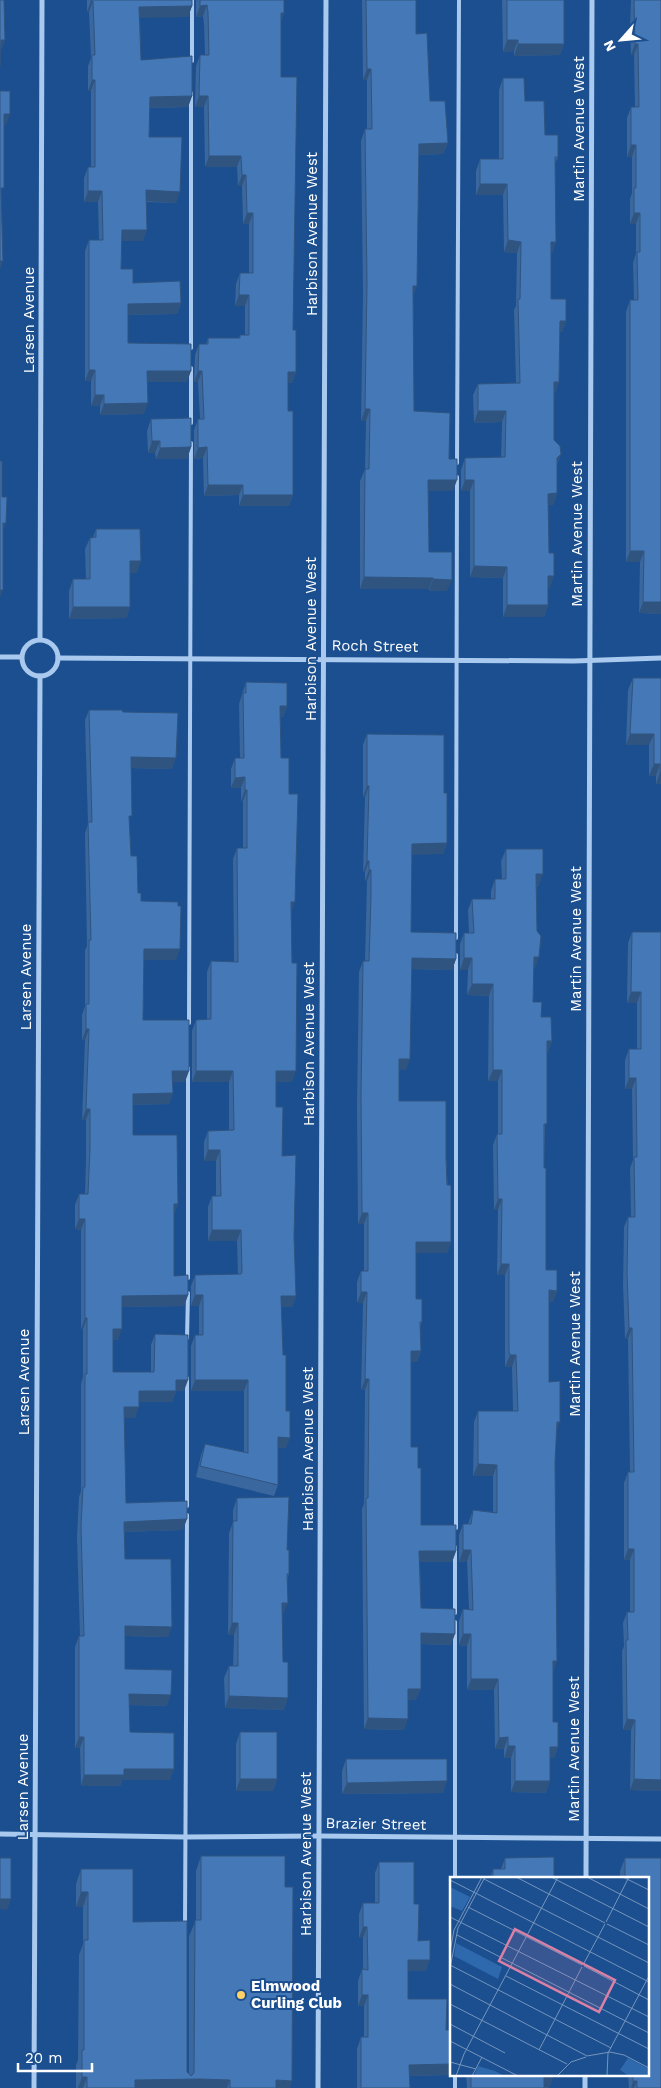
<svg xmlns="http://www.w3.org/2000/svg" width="661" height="2088" font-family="'Work Sans',sans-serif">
<rect width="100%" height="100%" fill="#1b4f8f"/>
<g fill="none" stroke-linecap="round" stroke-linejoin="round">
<g stroke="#a9c9ee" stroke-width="4">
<path d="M192,61V0"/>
<path d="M191,348V93"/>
<path d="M191,423V368"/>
<path d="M457,463L459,0"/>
<path d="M456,938L457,477"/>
<path d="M189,1023L191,443"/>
<path d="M188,1278V1068"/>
<path d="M187,1338L188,1293"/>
<path d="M187,1506V1378"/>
<path d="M456,1528V955"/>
<path d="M455,1613V1547"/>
<path d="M455,1878V1622"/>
<path d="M185,1926L187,1515"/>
<path d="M455,2088V2074"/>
</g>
<g stroke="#a9c9ee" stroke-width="5">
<path d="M40,639L42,0"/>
<circle cx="40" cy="658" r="18"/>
<path d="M0,657H21"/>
<path d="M58,658L574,661L661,658"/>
<path d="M0,1834L185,1837L319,1836L661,1839"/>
<path d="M586,1878L592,0"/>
<path d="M34,2088L40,676"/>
<path d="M318,2088L326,0"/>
<path d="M585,2088V2074"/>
</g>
</g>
<g fill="#3a679d">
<path d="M87,0H192V6L188,17H140L141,60L192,96L188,107L150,108L149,137L176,203L146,202L143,241H122L121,269L133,283L181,303L177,314L128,315V343L187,382H147L144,414L100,415V406H91V381H85V251L89,240H99L98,202H84V178L88,167H91V91H88V66L91,58L89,12H87Z"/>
<path d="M196,0H284V13L281,22V77L293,330L296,372L292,383H288V411L293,495L289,506H239V495L204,496L203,458L194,459V430L198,419H200L198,382H194L195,355L199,344H206L208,338H239L240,335H245V306H235L236,284L240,273H249V224H243L242,186H238L237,167H205L204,107H195L196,66L200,55H205L204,23L203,16L196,17Z"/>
<path d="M362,0H416V34L430,101L448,143L443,154L418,155L413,296L414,411L449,459L453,491H428L429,552L447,591H429V589H360V481L365,469L366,421H361L363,294L361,141L365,129H367V80H363Z"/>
<path d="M502,0H564V44L560,55L514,56V51L503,52Z"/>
<path d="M631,0H661V614L639,613L640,562H626V312L630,300H634L633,263L636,253V224H630V199L632,193V157H627V118L631,107H635L634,55H631L630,27Z"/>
<path d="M503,78L525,101L558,157L555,163L556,242L552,253H551V299L566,321L562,332H560L559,382L555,393H554V440L561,454L557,465V493L553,505H548L550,588H548V605L544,617H503V578L470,577V491H461V470L465,458H501L502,422L474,423L473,395L478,384L516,383L514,310L516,306L517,253L504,252L503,195H476V171L480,159H499V90Z"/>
<path d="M151,419L191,447L187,459H156L155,453H148L147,431Z"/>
<path d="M96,529L137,573H130V607L126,618L69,619V591L73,579H86L85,549L90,538L93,537Z"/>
<path d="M633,678H661V784H656V776H649V745H626L628,690Z"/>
<path d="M246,682L287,706L283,717H280L281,758L291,913L292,1082H276V1107L294,1237L296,1296L292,1307H281L286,1448H278V1485L274,1496L196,1477L201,1455L205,1444L244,1452V1391H191V1346L195,1335H199V1306H191V1286L195,1275H238L237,1241H208V1207L212,1196H216V1161H204V1142L208,1131L229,1130V1082H192V1031L196,1020H207V972L211,961L234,962L233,859L237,848H243V801H241V788H231V769L235,758H240L239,704Z"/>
<path d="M89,710L123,712L172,769L131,768L129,823L131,856L138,893L141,901L176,960H144L143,1020L185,1082H173V1093L169,1104L133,1105V1135L178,1204L174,1214V1276L188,1295L184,1306L122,1307L118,1340H113V1372H151V1345L155,1334L184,1391H176L172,1402H139L135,1418H124L126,1503L183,1530L124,1532L125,1559L168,1637L125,1636V1669L167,1706L129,1705L130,1732L170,1780H122L120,1786H81L80,1748H75V1647L79,1636H80L77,1537L79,1497L81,1491V1384L83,1377V1329H81V1230L75,1229V1205L79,1194H85L86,1159V1120H82L85,1040H82V1015L85,1006V950L87,946L85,833L88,824L85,720Z"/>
<path d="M367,734L444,793L447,843L443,854H412L411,932L456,959L452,970L412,969L406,1070H399V1101L446,1158L451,1242L447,1253H416V1299L422,1322L420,1327L421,1351L417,1362H411V1447L418,1468L421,1525L456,1551L452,1562H420L421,1608L451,1645L421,1644L416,1700H408L404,1730L364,1729L362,1509L364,1504L365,1390H361L363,1303H357V1282L361,1271H364V1224H358L357,1107L359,972L363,961H365L367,881H365V872H363L365,797H363V745Z"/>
<path d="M506,849L539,885L537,886L535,968H534L533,1002L541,1017L552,1041L548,1052H547L544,1168L546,1270L557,1291L553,1302H549V1382L556,1433L555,1462L553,1673V1722L558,1747L554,1758H550L546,1793L511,1792V1758H504V1749H495L494,1690H467V1646L459,1645V1621L463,1609H469L467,1561L459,1562V1535L463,1524H468L473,1510L493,1512V1476H473L474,1422L478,1411H513L512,1367H505V1275H497L498,1210H494L493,1145L497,1134H498V1081H488L489,996L467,995L468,970H460V944L464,933H469L468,910L472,899H491V891L495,879H502L501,861Z"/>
<path d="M632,932H661V1791L630,1790L631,1730H623L622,1651L624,1646L623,1623L627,1612H630V1560H624V1483L628,1472H630L628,1339H625L623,1284L624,1227L628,1217H631L630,1168L633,1160L632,1089H625V1060L629,1049H637V1003H627L628,943Z"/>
<path d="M237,1498L287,1550L289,1574L287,1580L283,1614H282L284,1710L225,1708L224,1678L229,1666H233L234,1635H228L229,1533L233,1522V1510Z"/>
<path d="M240,1732L277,1779L273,1791H236V1744Z"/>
<path d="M346,1759L443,1793L342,1794V1771Z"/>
<path d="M201,1856L285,1887L290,2088H76V2065L78,2060L79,1955L83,1944V1907H76V1884L81,1869L133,1922L187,2072L189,2074V1936L196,1920V1871Z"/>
<path d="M505,1858L554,1878H490L493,1869H501Z"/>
<path d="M625,1858H661V2088H629L628,2074H647V1878H620V1871Z"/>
<path d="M379,1862L414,1904L418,1941L426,1971H408V1999L446,2030L451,2075L409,2076L410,2088H357V2049L361,2037H364V2006H358V1981L362,1969H363V1938H359V1914L363,1903H375V1873Z"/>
<path d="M458,2074H553V2076L549,2088H467L466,2075H459Z"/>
</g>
<g fill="#305480">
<path d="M91,1H93L89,12H87Z"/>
<path d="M207,5L203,16L196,17L200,6Z"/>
<path d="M192,6L188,17L135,18L139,7Z"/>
<path d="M281,13H284L280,24Z"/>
<path d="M1,40H5L1,51H0Z"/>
<path d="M507,40H518L514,51L503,52Z"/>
<path d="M518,44H564L560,55L514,56Z"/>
<path d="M635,44H638L634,55H631Z"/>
<path d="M367,69H371L367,80H363Z"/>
<path d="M92,80H95L91,91H88Z"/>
<path d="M192,96L188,107L146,108L150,97Z"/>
<path d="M199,96H208L204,107H195Z"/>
<path d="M4,114H10L6,125H0Z"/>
<path d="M448,143L443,154L414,155L419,144Z"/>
<path d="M631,145H636L632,157H627Z"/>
<path d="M209,156H241L237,167H205Z"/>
<path d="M242,175H246L242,186H238Z"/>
<path d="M480,184H507L503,195H476Z"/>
<path d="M146,190L180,192L176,203L142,201Z"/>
<path d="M88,191H102L98,202H84Z"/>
<path d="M247,213H253L249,224H243Z"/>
<path d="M634,213H640L636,224H630Z"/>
<path d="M122,230H147L143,241H118Z"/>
<path d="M508,240L521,242L517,253L504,252Z"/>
<path d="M551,242H556L552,253H547Z"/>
<path d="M0,261H3L0,270Z"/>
<path d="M413,286H417L413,297Z"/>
<path d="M239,295H249L245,306H235Z"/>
<path d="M181,303L177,314L124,315L128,304Z"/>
<path d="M560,321H566L562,332H556Z"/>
<path d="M89,370H95L91,381H85Z"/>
<path d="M147,371H191L187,382H143Z"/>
<path d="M198,371H202L198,382H194Z"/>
<path d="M288,372H296L292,383H284Z"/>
<path d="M554,382H559L555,393H550Z"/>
<path d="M95,395H104L100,406H91Z"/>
<path d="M148,403L144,414L100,415L104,404Z"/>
<path d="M365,409H370L366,421H361Z"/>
<path d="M478,411H506L502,422L474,423Z"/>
<path d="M152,441H160L155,453H148Z"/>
<path d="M191,447L187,459H156L160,448Z"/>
<path d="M207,447L203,458L194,459L198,448Z"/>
<path d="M561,454L556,466L557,458Z"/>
<path d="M428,480H457L453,491H423Z"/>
<path d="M465,480H474L470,491H461Z"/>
<path d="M208,485H243L239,495L204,496Z"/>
<path d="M557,493L553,505H544L548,494Z"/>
<path d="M243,495H293L289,506H239Z"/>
<path d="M3,523H6L2,534Z"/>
<path d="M630,551H644L640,562H626Z"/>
<path d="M130,561H141L137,573H125Z"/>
<path d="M474,566L507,567L503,578L470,577Z"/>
<path d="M548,576H554L550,588H544Z"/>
<path d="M364,577L433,578L429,589H360Z"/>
<path d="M433,579L452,580L447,591H429Z"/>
<path d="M0,590H3L0,598Z"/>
<path d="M643,602H661V614L639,613Z"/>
<path d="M507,605H548L544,617H503Z"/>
<path d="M73,607H130L126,618L69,619Z"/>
<path d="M280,706H287L283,717H276Z"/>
<path d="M630,734H654L649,745H626Z"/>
<path d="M131,757L176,758L172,769L127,768Z"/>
<path d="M654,764H660L656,776H649Z"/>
<path d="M660,772H661V784H656Z"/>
<path d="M245,777L241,788H231L235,778Z"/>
<path d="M367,786H369L365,797H363Z"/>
<path d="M245,790H247L243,801H241Z"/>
<path d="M447,843L443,854L408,855L412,844Z"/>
<path d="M367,861H369L365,872H363Z"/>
<path d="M369,870H371L367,881H365Z"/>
<path d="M536,874H543L539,885L532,886Z"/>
<path d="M291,902H295L291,913Z"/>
<path d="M144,949H180L176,960H140Z"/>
<path d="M534,957H539L535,968H530Z"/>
<path d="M412,958L456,959L452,970L408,969Z"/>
<path d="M464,958H472L468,970H460Z"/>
<path d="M472,984H493L489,996L467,995Z"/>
<path d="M631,992H641L637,1003H627Z"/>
<path d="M86,1029H89L85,1040H82Z"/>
<path d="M547,1041H552L548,1052H542Z"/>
<path d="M399,1059H410L406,1070H395Z"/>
<path d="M493,1070H502L498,1081H488Z"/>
<path d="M172,1071H189L185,1082H168Z"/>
<path d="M196,1071H233L229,1082H192Z"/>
<path d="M276,1071H296L292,1082H272Z"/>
<path d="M629,1078H636L632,1089H625Z"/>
<path d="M173,1093L169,1104L129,1105L133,1094Z"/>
<path d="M86,1109H90L86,1120H82Z"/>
<path d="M208,1150H220L216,1161H204Z"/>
<path d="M498,1199H502L498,1210H494Z"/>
<path d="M174,1204H178L174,1214H170Z"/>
<path d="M362,1213H368L364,1224H358Z"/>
<path d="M79,1219H85L81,1230L75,1229Z"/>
<path d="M212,1230H241L237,1241H208Z"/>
<path d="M416,1242H451L447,1253H412Z"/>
<path d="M501,1264H509L505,1275H497Z"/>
<path d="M549,1290L557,1291L553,1302H545Z"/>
<path d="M361,1292H367L363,1303H357Z"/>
<path d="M188,1295L184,1306L118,1307L122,1296Z"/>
<path d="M195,1295H203L199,1306H191Z"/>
<path d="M281,1296H296L292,1307H277Z"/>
<path d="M85,1318H87L83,1329H81Z"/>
<path d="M629,1328H632L628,1339H625Z"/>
<path d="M113,1329H122L118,1340H109Z"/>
<path d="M411,1351H421L417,1362H407Z"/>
<path d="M510,1355H516L512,1367H505Z"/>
<path d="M365,1379H369L365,1390H361Z"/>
<path d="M176,1380H188L184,1391H172Z"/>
<path d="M195,1380H248L244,1391H191Z"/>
<path d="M139,1391H176L172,1402H135Z"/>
<path d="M124,1407H139L135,1418H120Z"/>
<path d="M557,1422H560L556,1434Z"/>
<path d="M278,1437L290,1438L286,1448H274Z"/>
<path d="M478,1464L497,1465L493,1476H473Z"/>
<path d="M187,1519L183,1530L120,1532L124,1522Z"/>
<path d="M628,1549H634L630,1560H624Z"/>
<path d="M463,1550H471L467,1561L459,1562Z"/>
<path d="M419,1551H456L452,1562H415Z"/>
<path d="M282,1603H288L283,1614H278Z"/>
<path d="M232,1623H238L234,1635H228Z"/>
<path d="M125,1626L172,1627L168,1637L121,1636Z"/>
<path d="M421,1633L455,1634L451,1645L416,1644Z"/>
<path d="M463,1634H471L467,1646L459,1645Z"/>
<path d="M553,1661H557L553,1673H548Z"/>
<path d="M471,1679H498L494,1690H467Z"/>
<path d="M408,1689H421L416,1700H404Z"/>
<path d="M129,1694L171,1695L167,1706L125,1705Z"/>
<path d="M229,1696L288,1698L284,1710L225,1708Z"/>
<path d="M368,1718L408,1719L404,1730L364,1729Z"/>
<path d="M627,1719L635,1720L631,1730H623Z"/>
<path d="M79,1737H84L80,1748H75Z"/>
<path d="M508,1737L504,1749H495L499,1738Z"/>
<path d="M508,1746H515L511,1758H504Z"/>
<path d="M550,1747H558L554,1758H546Z"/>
<path d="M124,1769H174L170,1780H122L120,1786H81L84,1775Z"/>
<path d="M240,1779H277L273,1791H236Z"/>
<path d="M634,1779L661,1780V1791L630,1790Z"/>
<path d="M447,1781L443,1793L342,1794L347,1783Z"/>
<path d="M515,1781H550L546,1793L511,1792Z"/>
<path d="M81,1892H88L83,1907H76Z"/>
<path d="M0,1899H11L7,1910L0,1909Z"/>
<path d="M363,1927H367L363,1938H359Z"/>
<path d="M408,1960H430L426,1971H404Z"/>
<path d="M362,1995H368L364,2006H358Z"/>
<path d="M451,2064V2075L405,2076L409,2065Z"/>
<path d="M544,2076H553L549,2088L540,2087Z"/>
<path d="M82,2077H87L83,2088H78Z"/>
<path d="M200,2079L230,2080L227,2088H132L135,2080Z"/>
<path d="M276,2080L292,2081L290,2088H273Z"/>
<path d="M633,2081H637L634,2088H631Z"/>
</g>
<g fill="#4478b7" stroke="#305480">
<path d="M0,0H4L5,40H1L0,66Z"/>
<path d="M91,0H192V6L139,7L141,60L192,56V96L150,97L149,137H182L180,192L146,190L147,230H122L121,269H133V283L180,281L181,303L128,304V343L191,344V371H147L148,403L104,404V395H95V370H89V240H103L102,191H88V167H95V80H92V55H95L93,1H91Z"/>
<path d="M200,0H284V13H281V77H297L293,330H296V372H288V411H293V495H243V485H208L207,447L198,448V419H204L202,371H198L199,344H208V338H240V335H249V295H239L240,273H253V213H247L246,175H242L241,156H209L208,96H199L200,55H209L208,12L207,5L200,6Z"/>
<path d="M366,0H416V34L427,33L430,101H445L448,143L419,144L417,286H413L414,411L450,413L449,459H457V480H428L429,552H452V580L433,579V578L364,577L365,469H369L370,409H365L367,283L365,129H372L371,69H367Z"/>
<path d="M507,0H564V44H518V40H507Z"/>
<path d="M634,0H661V602H643L644,551H630V300H638L637,252H640V213H634V188H636V145H631V107H639L638,44H635Z"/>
<path d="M503,78H524L525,101H544L545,135H558V157H555L556,242H551V299H566V321H560L559,382H554V440L560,446L561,454L557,458V493L548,494L549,553H554V576H548V605H507V567L474,566V480H465V458L505,457L506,411H478V384L520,383L518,299H520L521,242L508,240L507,184H480V159H503Z"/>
<path d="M0,91H10V114H4V188H1L3,261H0Z"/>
<path d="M191,418V447L160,448V441H152L151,419Z"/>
<path d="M0,461H2V497H7L6,523H3V590H0Z"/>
<path d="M96,529H140L141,561H130V607H73V579H90V538L96,537Z"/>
<path d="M633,678H661V772H660V764H654V734H630Z"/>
<path d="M246,682L287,683V706H280L281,758H289V794H298L295,902H291L292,963H297L296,1071H276V1107H283L282,1156L296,1155L294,1237L296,1296H281L283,1355H286V1411H290V1438L278,1437V1485L200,1466L205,1444L248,1453V1380H195V1335H203V1295H195V1275L241,1274L242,1272L241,1230H212V1196H221L220,1150H208V1131L234,1130L233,1071H196V1020L211,1019V961L238,962L237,848H247V790H245V777L235,778V758H244L243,693H246Z"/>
<path d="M89,710H122L123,712L178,713L176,758L131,757L132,816H129L131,856H137L138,893H141V901L178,902V906H181L180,949H144L143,1020H189V1071H172L173,1093L133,1094V1135H177L178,1204H174V1276L188,1275V1295L122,1296V1329H113V1372H154L155,1334L188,1335V1380H176V1391H139V1407H124L126,1503L187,1501V1519L124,1522L125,1559H171L172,1627L125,1626V1669L172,1670L171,1695L129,1694L130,1732L174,1733V1769H124V1775H84V1737H79V1636H84L81,1526L83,1487H85V1374H87V1318H85V1219H79V1194H88L90,1148V1109H86L89,1029H86V1004H89V940H91L88,822H92Z"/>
<path d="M367,734L444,735V793H447V843L412,844L411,932L456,933V959L412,958L410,1059H399V1101H446V1158L447,1185H451V1242H416V1299H422V1322H420L421,1351H411V1447H418V1468H421V1525H456V1551H419L421,1608L455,1609V1634L421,1633V1689H408V1719L368,1718L366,1498H368L369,1379H365L367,1292H361V1271H368V1213H362L361,1096L363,961H369L371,897V870H369V861H367L369,786H367Z"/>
<path d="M506,849H543V874H536L537,931L541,936L539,957H534L533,1002H542L541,1017H551L552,1041H547V1124H544V1168H546V1270H557V1291L549,1290V1382L560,1381V1422H557L555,1462L557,1661H553V1722H558V1747H550V1781H515V1746H508V1737L499,1738L498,1679H471V1634H463V1609L473,1610L471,1550H463V1524H471L473,1510L497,1513V1465L478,1464V1411H518L516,1355H510L509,1351V1264H501L502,1199H498L497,1134H502V1070H493V984H472V958H464V933H474L472,899H495V879H506Z"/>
<path d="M632,932H661V1780L634,1779L635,1720L627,1719L626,1640H628L627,1612H634V1549H628V1472H634L632,1328H629L627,1273L628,1217H635L634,1157H637L636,1078H629V1049H641V992H631Z"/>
<path d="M289,1497L287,1550H289V1574H287L288,1603H282L283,1662H288V1698L229,1696V1666H238V1623H232L233,1521H237V1498Z"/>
<rect x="240" y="1732" width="37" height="47"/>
<path d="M346,1759H447V1781L347,1783Z"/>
<path d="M201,1856H285V1887H293L292,2081L276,2080V2088H230V2080L200,2079L135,2080V2088H87V2077H82V2050H84V1940H88V1892H81V1869H133V1922L187,1921V2072L191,2076L194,2073L195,1920H201Z"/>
<path d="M554,1857V1878H493V1869H505V1858Z"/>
<rect x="0" y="1858" width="11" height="41"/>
<path d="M625,1858H661V2088H637V2081H633V2074H647V1878H625Z"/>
<path d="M379,1862H414V1904H419L418,1941L430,1940V1960H408V1999H447L446,2030H451V2064L409,2065L410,2088H361V2037H368V1995H362V1969L368,1970L367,1927H363V1903H379Z"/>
<path d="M471,2074H553V2076H544V2088H471Z"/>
</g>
<circle fill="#ffd166" stroke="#1b4f8f" stroke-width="2" cx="241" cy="1995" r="5"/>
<g text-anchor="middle" stroke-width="4" stroke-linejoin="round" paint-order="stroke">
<g font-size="15" fill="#fff" stroke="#1b4f8f">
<text transform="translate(579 129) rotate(-90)" y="5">Martin Avenue West</text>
<text transform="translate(312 234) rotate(-90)" y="5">Harbison Avenue West</text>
<text transform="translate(29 320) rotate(-90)" y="5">Larsen Avenue</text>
<text transform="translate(577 534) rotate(-90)" y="5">Martin Avenue West</text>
<text transform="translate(311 639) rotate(-90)" y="5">Harbison Avenue West</text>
<text transform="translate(375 646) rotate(1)" y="5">Roch Street</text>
<text transform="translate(576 939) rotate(-90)" y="5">Martin Avenue West</text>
<text transform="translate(26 977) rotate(-90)" y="5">Larsen Avenue</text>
<text transform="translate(309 1044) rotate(-90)" y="5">Harbison Avenue West</text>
<text transform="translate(575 1344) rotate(-90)" y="5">Martin Avenue West</text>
<text transform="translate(24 1382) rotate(-90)" y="5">Larsen Avenue</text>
<text transform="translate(308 1449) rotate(-90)" y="5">Harbison Avenue West</text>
<text transform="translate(574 1749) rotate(-90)" y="5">Martin Avenue West</text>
<text transform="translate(23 1787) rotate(-90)" y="5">Larsen Avenue</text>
<text transform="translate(376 1824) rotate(1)" y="5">Brazier Street</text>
<text transform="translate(306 1854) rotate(-90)" y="5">Harbison Avenue West</text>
</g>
<g font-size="15" font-weight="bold" fill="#fff" stroke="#1b4f8f" text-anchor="start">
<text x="251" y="1991">Elmwood<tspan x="251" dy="17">Curling Club</tspan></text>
</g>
</g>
<g transform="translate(450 1877)">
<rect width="199" height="199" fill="#1b4f8f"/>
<path d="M0,10L20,20L12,34L0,29ZM6,66L52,90L48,102L4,79ZM178,181L199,192V199H179L170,193ZM28,189L45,194L54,199H24Z" fill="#2e69ad"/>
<path fill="none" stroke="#7695bc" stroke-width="1" d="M66,0L155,46M101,0L199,50M137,0L199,32M173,0L199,13M34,2L199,86M0,3L199,105M18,30L132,88M0,40L199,140M156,45L179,0M157,47L199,68M7,58L199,156M0,75L4,53L32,0M0,88L161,171M133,88L155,47M134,89L199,123M0,91L8,51L35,0M56,99L199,172M0,107L137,179L160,175M0,127L117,187M0,147L55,176M0,164L68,199M89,173L132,90M160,175L174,178L199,191M0,185L26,192M6,199L14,177L108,0M22,199L32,180M107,199L121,185L136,180M157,199L158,176L199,99"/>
<path fill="#dd80a5" fill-opacity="0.15" stroke="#dd80a5" stroke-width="2.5" d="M65,52L165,103L149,135L49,84Z"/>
<rect width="199" height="199" fill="none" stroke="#fff" stroke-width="2.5"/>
</g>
<g transform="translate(621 40) rotate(243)" stroke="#1b4f8f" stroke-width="4" paint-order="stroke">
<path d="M0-4L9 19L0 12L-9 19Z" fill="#ffffff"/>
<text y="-8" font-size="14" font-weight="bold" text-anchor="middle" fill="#ffffff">N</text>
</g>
<path d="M18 2063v8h74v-8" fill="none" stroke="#ffffff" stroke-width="2.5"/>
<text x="25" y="2063" font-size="15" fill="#ffffff" stroke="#1b4f8f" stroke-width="4" paint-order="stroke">20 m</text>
</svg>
